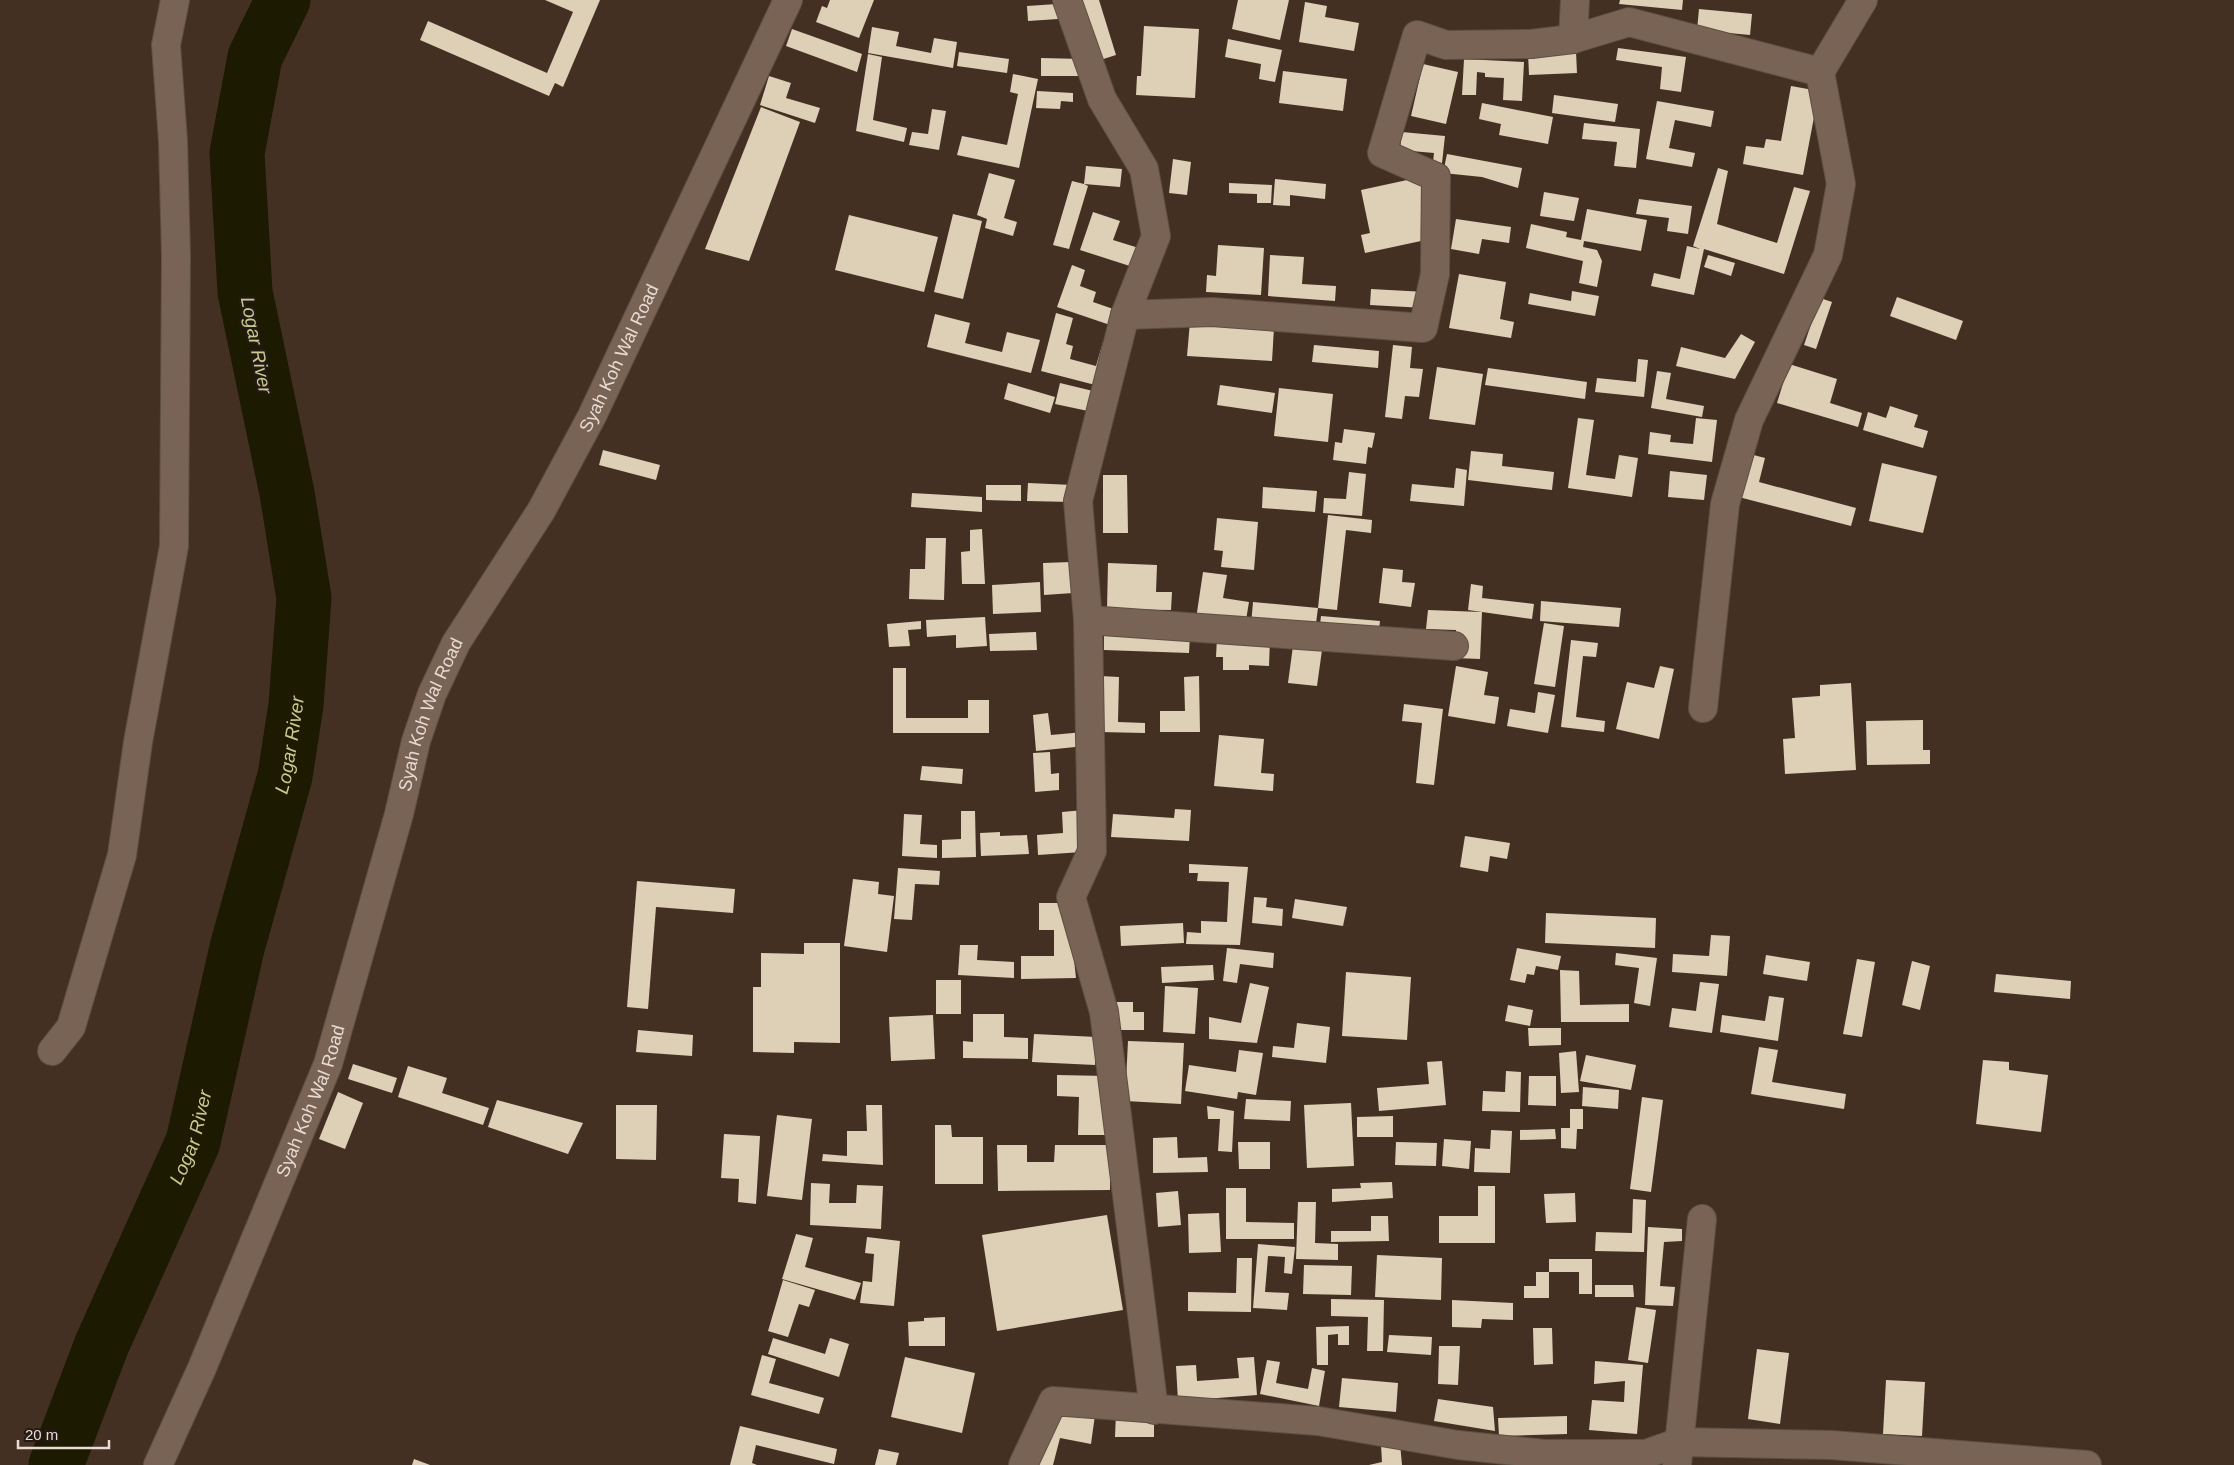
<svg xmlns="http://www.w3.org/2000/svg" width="2234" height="1465" font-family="Arial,sans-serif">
<rect width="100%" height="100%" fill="#443023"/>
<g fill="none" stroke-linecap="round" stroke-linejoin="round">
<path stroke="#1c1a01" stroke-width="55" id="s1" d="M56,1465L102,1344L193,1142L237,948L285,776L296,705L304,598L287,493L245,292L237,153L255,57L283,0"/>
</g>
<g fill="#decfb7">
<path d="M545,0H600L563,87L555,83L549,96L420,40L428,21L547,73L573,12Z"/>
<path d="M830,0H874L859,38L816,22L822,6L827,8Z"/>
<path d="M1078,0H1099L1116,55L1097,61Z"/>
<path d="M1238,0H1289L1280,40L1232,29Z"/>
<path d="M1620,0H1683L1682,10L1619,4Z"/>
<path d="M1305,2L1327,6L1325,17L1359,23L1354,51L1299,42Z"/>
<path d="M1057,4L1058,19L1028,21L1027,6Z"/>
<path d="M1699,9L1752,14L1750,35L1697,30Z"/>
<path d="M1144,26L1199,29L1195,98L1136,95L1137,76H1141Z"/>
<path d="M872,27L899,32L896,46L931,53L934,38L957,42L953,68L868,53Z"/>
<path d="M792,29L862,54L857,72L786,46Z"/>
<path d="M1228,39L1282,50L1275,82L1259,79L1261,64L1225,57Z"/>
<path d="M1618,48L1686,57L1681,92L1660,89L1662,67L1616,60Z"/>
<path d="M959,52L1009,59L1007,73L957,66Z"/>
<path d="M1576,52L1577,73L1529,75L1528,53Z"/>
<path d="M868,54L882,57L873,120L907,128L904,142L856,131Z"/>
<path d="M1041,58L1082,59V76H1041Z"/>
<path d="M1464,59L1524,62L1522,101L1503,100L1504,78L1485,77V73L1477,72L1476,95H1462Z"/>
<path d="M1423,64L1458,72L1446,124L1411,116Z"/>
<path d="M1283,71L1347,79L1343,111L1279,103Z"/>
<path d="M1013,74L1038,79L1019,168L957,155L962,136L1007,145L1018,94L1010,92Z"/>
<path d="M769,76L791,83L786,98L820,108L815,123L760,105Z"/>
<path d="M1791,86L1819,91L1803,175L1743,164L1746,146L1764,148L1766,139L1781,141Z"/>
<path d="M1037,91L1073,93V102L1061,101L1060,109L1036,108Z"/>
<path d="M1554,95L1618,104L1615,122L1552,113Z"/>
<path d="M1657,101L1714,111L1711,127L1675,120L1669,148L1695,153L1692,167L1646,159Z"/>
<path d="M1482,103L1553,117L1548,144L1499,135L1501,124L1479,119Z"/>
<path d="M761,107L800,122L749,261L705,249Z"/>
<path d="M932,109L946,111L939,150L909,145L912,132L928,134Z"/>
<path d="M1584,123L1640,129L1636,168L1614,166L1617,142L1582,139Z"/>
<path d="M1402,132L1445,136L1442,163L1433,162L1434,153L1400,150Z"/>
<path d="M1447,154L1522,168L1518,188L1482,177L1443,173Z"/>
<path d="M1173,159L1191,162L1187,195L1169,193Z"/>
<path d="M1086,166L1122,169L1120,187L1084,184L1088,186L1069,249L1053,245L1072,181L1084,184Z"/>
<path d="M1718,168L1728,171L1717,224L1777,243L1794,187L1810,191L1784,274L1704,249L1694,295L1651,286L1654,273L1680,279L1687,246L1700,249L1693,246Z"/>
<path d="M989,173L1015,180L1004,218L1017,222L1013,236L985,228L987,219L977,215Z"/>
<path d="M1421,177L1435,238L1365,253L1361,235L1370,233L1361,190Z"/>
<path d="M1275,179L1326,184L1325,199L1290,195V206L1273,205Z"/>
<path d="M1229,183L1272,185L1271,203H1257V194L1229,193Z"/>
<path d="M1544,192L1579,198L1574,221L1540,216Z"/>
<path d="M1639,199L1692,206L1688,234L1667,231L1669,218L1636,214Z"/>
<path d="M1587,209L1647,220L1641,251L1584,241L1583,247L1597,250L1602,261L1597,287L1579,283L1583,261L1526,248L1531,224L1567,232L1566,237L1581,240Z"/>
<path d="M1093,212L1120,221L1113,240L1142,249L1136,268L1080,250Z"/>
<path d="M953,214L982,221L963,299L934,292Z"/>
<path d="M849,215L938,237L924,292L835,270Z"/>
<path d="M1456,219L1511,227L1509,243L1482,239L1479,254L1451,249Z"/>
<path d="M1218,245L1264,248L1261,295L1206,292L1207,275L1216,276Z"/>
<path d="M1270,255L1304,257L1302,284L1336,286L1335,301L1268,296Z"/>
<path d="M1708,255L1735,263L1731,276L1704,267Z"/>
<path d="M1072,265L1085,270L1080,286L1096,292L1093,302L1122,312L1116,327L1057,307Z"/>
<path d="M1459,274L1506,282L1500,319L1514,322L1511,338L1449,328Z"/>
<path d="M1371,289L1426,292L1425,308L1370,305Z"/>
<path d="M1572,291L1599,296L1595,316L1528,304L1530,293L1571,301Z"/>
<path d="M1897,297L1963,321L1956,340L1890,316Z"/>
<path d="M1820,298L1832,302L1816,349L1804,345Z"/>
<path d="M1056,313L1073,318L1066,344L1073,346L1070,359L1096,366L1103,342L1113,345L1103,387L1041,371Z"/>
<path d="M935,314L970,323L965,343L1002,352L1007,332L1040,340L1031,373L927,347Z"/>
<path d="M1190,322L1274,328L1272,361L1187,356Z"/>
<path d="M1741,334L1755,342L1735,379L1676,366L1681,347L1725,358Z"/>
<path d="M1314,345L1379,351L1378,368L1312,362Z"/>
<path d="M1393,345L1412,347L1410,368L1423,369L1419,397L1405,396L1402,419L1385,417Z"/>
<path d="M1638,359L1648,360L1644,397L1595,392L1597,378L1636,382Z"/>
<path d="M1789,364L1837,379L1830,403L1862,413L1858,427L1777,403Z"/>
<path d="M1437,367L1483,374L1475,425L1429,419Z"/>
<path d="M1488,368L1587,382L1585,399L1485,385Z"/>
<path d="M1657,371L1671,373L1666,399L1704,406L1702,417L1651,408Z"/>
<path d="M1008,383L1055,397L1050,413L1004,399Z"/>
<path d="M1060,383L1093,391L1088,411L1055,404Z"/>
<path d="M1220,385L1275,393L1272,413L1217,405Z"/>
<path d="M1279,388L1333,394L1328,442L1274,436Z"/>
<path d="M1890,406L1918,415L1914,427L1928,431L1923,448L1863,430L1868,412L1886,418Z"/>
<path d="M1578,418L1594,420L1586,475L1615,479L1619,455L1638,458L1632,497L1568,488Z"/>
<path d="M1696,418L1717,420L1712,462L1648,454L1650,432L1671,435L1670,442L1693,444Z"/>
<path d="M1344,429L1375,433L1372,448L1368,447L1366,464L1333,460L1335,442L1342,443Z"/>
<path d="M603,450L660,465L656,480L599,465Z"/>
<path d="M1471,451L1503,454L1502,466L1554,472L1552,490L1468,480Z"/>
<path d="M1742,452L1765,458L1759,482L1856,508L1851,526L1731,495Z"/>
<path d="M1882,463L1937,476L1923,533L1869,521Z"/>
<path d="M1456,468L1467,470L1464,506L1410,501L1412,484L1454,488Z"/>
<path d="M1670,471L1707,475L1704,500L1668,497Z"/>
<path d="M1349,472L1366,474L1362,516L1323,513L1324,498L1346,499Z"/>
<path d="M1103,475H1127L1128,533H1103Z"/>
<path d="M1028,483L1073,485L1072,502L1027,501Z"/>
<path d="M986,485H1021V501L986,500Z"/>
<path d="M1263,487L1317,491L1315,512L1262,508Z"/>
<path d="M912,493L982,497V512L911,507Z"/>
<path d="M1328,515L1372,520L1371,533L1346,530L1337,610L1318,608L1315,631L1251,625L1253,602L1318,608Z"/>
<path d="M1217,518L1258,522L1254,570L1221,567L1223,551L1214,550Z"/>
<path d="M982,529L985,584H962L961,552L970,551V530Z"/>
<path d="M926,538H946L944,600L909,599L910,569H925Z"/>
<path d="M1071,562L1073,593L1044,595L1043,563Z"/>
<path d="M1108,563L1157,565L1156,592H1172L1171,610L1107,609Z"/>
<path d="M1383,568L1403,570L1402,582L1415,583L1411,607L1379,603Z"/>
<path d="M1203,572L1227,575L1223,598L1249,602L1245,626L1196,619Z"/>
<path d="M1040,582L1041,612L993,614L992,585Z"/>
<path d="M1471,584L1483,586L1482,598L1534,604L1532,619L1468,610Z"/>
<path d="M1541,601L1621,608L1619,627L1540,621Z"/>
<path d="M1428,610L1482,612L1480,659L1455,658L1456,630L1426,629Z"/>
<path d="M1321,616L1380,621L1378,637L1319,633Z"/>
<path d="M985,617L987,646L956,648V635L927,637L926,620Z"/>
<path d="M921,621V629L908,630L910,646L889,647L887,624Z"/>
<path d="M1544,623L1564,626L1555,687L1534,684Z"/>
<path d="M1036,632L1037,650L990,651L989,634Z"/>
<path d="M1104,632L1190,635L1189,653L1104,650Z"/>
<path d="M1217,637L1270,638L1269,666L1249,665V670H1223V657H1216Z"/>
<path d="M1571,640L1598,643L1596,657L1583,656L1576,717L1605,721L1604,732L1561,727Z"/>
<path d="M1293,646L1322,650L1317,686L1288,683Z"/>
<path d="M1456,666L1488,672L1484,695L1499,697L1495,724L1448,716Z"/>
<path d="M1660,666L1674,669L1659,739L1616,729L1627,682L1654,688Z"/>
<path d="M893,668H906V718H968V700H989V733H893Z"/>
<path d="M1100,676L1119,677L1118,722L1145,723V733L1099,732Z"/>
<path d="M1199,676L1200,732H1160V711H1185L1184,677Z"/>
<path d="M1851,683L1856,770L1785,774L1783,739L1795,738L1792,698L1820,696V685Z"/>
<path d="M1538,692L1555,695L1548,733L1507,726L1510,709L1535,713Z"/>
<path d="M1404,704L1443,709L1434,785L1416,783L1422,723L1402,721Z"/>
<path d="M1048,713L1051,735L1084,732L1085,746L1036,751L1033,715Z"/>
<path d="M1923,720V750H1930V764L1867,765L1866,721Z"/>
<path d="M1219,735L1264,739L1261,773L1274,774L1273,791L1214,786Z"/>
<path d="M1050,752L1051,774L1059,773V790L1035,792L1033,753Z"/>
<path d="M922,766L963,769L962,784L920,780Z"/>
<path d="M1175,809L1191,810L1189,841L1111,837L1113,814L1174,818Z"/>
<path d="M1084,810L1082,852L1038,855L1037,835L1063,833L1062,812Z"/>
<path d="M961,811H975L976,857L942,858V840L961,839Z"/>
<path d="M904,814L922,815L920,844L937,845V858L902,856Z"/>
<path d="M1000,832V836L1027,835L1029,854L981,856L980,833Z"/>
<path d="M1465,836L1510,843L1507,859L1490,856L1488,872L1460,867Z"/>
<path d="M1189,864L1248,867L1240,945L1186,944L1187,932L1201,933V921L1227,922L1229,882L1197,881L1198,873H1189Z"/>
<path d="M898,868L940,871L939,885L915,884L912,920L894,919Z"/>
<path d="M853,879L879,882L878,894L894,896L887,952L844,946Z"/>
<path d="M637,881L735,889L733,913L656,907L648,1009L627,1007Z"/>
<path d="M1254,897L1267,898L1266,907L1283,909L1282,926L1252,923Z"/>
<path d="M1295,899L1347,907L1343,926L1292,918Z"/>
<path d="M1039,903H1068L1076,978L1021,979V956H1054V930H1039Z"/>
<path d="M1546,913L1656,918L1655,948L1545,943Z"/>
<path d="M1183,923L1184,943L1121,946L1120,926Z"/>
<path d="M1711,935L1730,936L1727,976L1672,972L1673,954L1709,956Z"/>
<path d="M804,943H840V1043L794,1042V1053L753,1052V987H761V953L804,954Z"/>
<path d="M960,945H978L977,960L1014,962V978L958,975Z"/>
<path d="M1227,948L1274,953L1273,968L1240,964L1237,983L1223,981Z"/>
<path d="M1517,948L1561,956L1558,970L1536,966L1534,975L1527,974L1525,983L1510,980Z"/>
<path d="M1616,953L1657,958L1650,1006L1634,1003L1639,968L1615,965Z"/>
<path d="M1766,955L1810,962L1807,981L1763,974Z"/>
<path d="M1857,959L1875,962L1862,1037L1843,1034Z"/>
<path d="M1912,961L1930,966L1920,1010L1902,1005Z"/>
<path d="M1213,965L1214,980L1162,983L1161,967Z"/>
<path d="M1560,970L1579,971L1580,1005L1629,1004V1022H1561Z"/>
<path d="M1346,972L1411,977L1407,1040L1342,1036Z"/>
<path d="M1996,974L2071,981L2070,999L1994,992Z"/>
<rect x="936" y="980" width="25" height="34"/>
<path d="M1700,982L1719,984L1712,1033L1669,1027L1672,1008L1696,1011Z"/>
<path d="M1250,983L1269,987L1257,1043L1209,1039V1017L1241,1023Z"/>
<path d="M1165,986L1198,988L1195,1034L1163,1032Z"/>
<path d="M1769,996L1784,998L1778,1041L1720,1032L1722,1015L1765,1021Z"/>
<path d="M1115,1002H1133V1012H1144V1030H1115Z"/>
<path d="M1508,1005L1533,1010L1530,1026L1505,1021Z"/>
<path d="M973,1014H1004V1037L1028,1038V1059L963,1058V1041L973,1042Z"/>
<path d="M933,1015L935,1059L891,1061L889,1017Z"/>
<path d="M1297,1023L1330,1027L1326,1063L1272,1057L1273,1046L1294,1048Z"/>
<path d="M1528,1028H1561V1045L1529,1046Z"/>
<path d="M638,1030L693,1035L692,1056L636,1052Z"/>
<path d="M1034,1034L1097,1037L1095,1065L1032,1062Z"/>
<path d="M1128,1041L1184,1043L1181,1104L1125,1101Z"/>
<path d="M1759,1047L1778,1050L1772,1082L1846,1094L1844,1109L1751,1094Z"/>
<path d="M1239,1050L1263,1053L1256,1095L1238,1092L1237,1099L1185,1091L1189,1065L1236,1072Z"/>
<path d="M1576,1051L1579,1092L1561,1093L1559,1053Z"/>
<path d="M1586,1055L1636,1065L1631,1090L1580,1081Z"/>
<path d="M1983,1060L2009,1062V1070L2048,1075L2041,1132L1976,1124Z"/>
<path d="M1442,1061L1446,1105L1379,1111L1377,1088L1429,1084L1427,1062Z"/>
<path d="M353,1064L397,1078L392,1093L348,1079Z"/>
<path d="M408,1066L447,1078L442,1093L489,1108L483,1125L398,1097Z"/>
<path d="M1506,1071L1521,1072L1520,1112L1482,1111L1483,1091L1505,1092Z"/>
<path d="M1057,1075L1107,1076L1105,1135H1078L1079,1097L1057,1096Z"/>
<path d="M1529,1076H1556V1106L1528,1105Z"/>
<path d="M1583,1087L1619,1090L1618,1109L1582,1106Z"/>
<path d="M338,1092L363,1103L345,1149L319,1139Z"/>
<path d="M1642,1097L1663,1100L1651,1192L1630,1189Z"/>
<path d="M1246,1099L1291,1101L1290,1121L1244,1119Z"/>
<path d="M497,1100L583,1123L568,1154L488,1127Z"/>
<path d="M1351,1103L1354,1166L1307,1168L1304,1105Z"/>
<path d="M616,1105H657L656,1160L616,1159Z"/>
<path d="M866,1105H882L883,1165L822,1161L823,1154L847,1156V1131H867Z"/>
<path d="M1207,1106L1234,1111L1232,1152L1218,1151L1220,1119H1208Z"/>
<path d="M1570,1109H1583V1129H1577L1576,1149L1561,1148V1128H1570Z"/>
<path d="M777,1115L812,1119L802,1200L767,1196Z"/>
<path d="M1393,1116V1137H1357V1117Z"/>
<path d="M935,1125H951L952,1137H983V1184H935Z"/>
<path d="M1555,1129L1556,1139L1520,1140V1130Z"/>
<path d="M1491,1130L1512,1131L1510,1173L1474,1172L1475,1148L1490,1149Z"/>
<path d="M724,1134L760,1136L756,1204L738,1202L739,1179L721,1178Z"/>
<path d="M1177,1137L1178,1158L1207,1157L1208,1172L1153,1173V1138Z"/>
<path d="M1444,1139L1471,1141L1469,1169L1442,1166Z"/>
<path d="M1238,1142H1270V1169H1239Z"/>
<path d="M1396,1142L1437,1143L1436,1166L1395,1165Z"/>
<path d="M997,1145H1027V1162H1054L1055,1145H1110V1190L998,1191Z"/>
<path d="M1392,1182L1393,1198L1332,1202V1189L1361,1188L1360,1183Z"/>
<path d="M811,1183L830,1184L829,1203H856L857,1185L883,1186L881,1229L810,1225Z"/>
<path d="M1478,1186H1495V1243H1439V1216H1478Z"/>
<path d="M1226,1188H1246V1222L1294,1223V1239H1226Z"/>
<path d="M1178,1191L1181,1225L1158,1227L1156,1193Z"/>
<path d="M1575,1193L1576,1222L1546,1223L1544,1194Z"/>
<path d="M1633,1199L1646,1200L1644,1252L1595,1251L1596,1232L1632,1233Z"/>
<path d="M1298,1202H1316L1315,1243L1338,1244V1260L1296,1259Z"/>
<path d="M1219,1213L1221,1252L1189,1253L1188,1214Z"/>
<path d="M1107,1215L1123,1310L997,1331L982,1235Z"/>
<path d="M1371,1216H1388L1389,1241L1331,1242V1231H1371Z"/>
<path d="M1648,1227L1682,1229V1241L1664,1242L1660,1286L1675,1287L1673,1306L1645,1305Z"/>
<path d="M796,1234L813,1238L805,1267L861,1283L855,1300L782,1279Z"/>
<path d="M867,1237L900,1241L894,1306L860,1303L863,1281L872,1282L874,1254L865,1253Z"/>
<path d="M1258,1244L1295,1247L1292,1274L1284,1273L1285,1257L1268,1256L1265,1292L1289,1293L1287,1310L1253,1308Z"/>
<path d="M1377,1255L1442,1258L1441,1300L1375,1297Z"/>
<path d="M1237,1258H1252L1251,1312L1188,1311V1292L1236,1293Z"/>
<path d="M1549,1259H1592V1294H1579V1272H1549Z"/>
<path d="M1304,1265L1352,1266L1351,1295L1303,1294Z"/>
<path d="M1536,1272H1549V1298H1524V1286H1536Z"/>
<path d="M783,1280L815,1290L809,1307L799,1304L788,1337L768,1331Z"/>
<path d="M1595,1285H1633L1634,1297H1595Z"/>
<path d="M1331,1299L1384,1300L1383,1351H1367L1368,1317L1331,1316Z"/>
<path d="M1452,1300L1513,1303V1320L1482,1319L1481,1328L1452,1327Z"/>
<path d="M1636,1307L1656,1310L1648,1363L1628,1360Z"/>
<path d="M945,1317V1346H909L908,1322L924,1321V1318Z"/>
<path d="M1349,1326V1345H1338V1334L1328,1335V1365H1317L1316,1327Z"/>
<path d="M1533,1328H1552L1553,1364L1534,1365Z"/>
<path d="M1389,1335L1432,1337L1431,1355L1387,1352Z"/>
<path d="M773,1338L825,1354L830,1338L849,1344L839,1377L768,1354Z"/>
<path d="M1439,1346H1460L1458,1385L1438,1384Z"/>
<path d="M1757,1349L1789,1353L1780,1424L1748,1419Z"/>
<path d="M762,1355L776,1359L769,1383L824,1398L819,1414L751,1395Z"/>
<path d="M905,1357L975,1373L962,1433L891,1417Z"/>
<path d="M1254,1357L1257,1395L1178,1401L1176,1366L1196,1365L1197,1381L1239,1378L1237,1358Z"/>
<path d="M1267,1360L1280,1362L1276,1383L1308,1389L1312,1368L1325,1371L1319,1406L1260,1394Z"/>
<path d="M1595,1361L1643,1365L1637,1434L1589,1430L1592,1400L1624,1402L1625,1381L1594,1384Z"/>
<path d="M1342,1378L1398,1383L1396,1412L1339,1407Z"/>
<path d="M1886,1380L1925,1382L1922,1436L1883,1434Z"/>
<path d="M1438,1399L1493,1407L1495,1431L1434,1421Z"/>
<path d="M1060,1413L1095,1415L1091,1444L1060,1438L1053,1465H1033Z"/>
<path d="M1116,1413L1154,1414V1437H1115Z"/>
<path d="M1567,1416V1434L1499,1436L1498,1418Z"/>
<path d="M740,1426L837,1449L834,1464L756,1445L752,1463L757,1465H730Z"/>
<path d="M1400,1443L1402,1465H1369L1382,1462L1381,1445Z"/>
<path d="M879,1449L899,1453L896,1465H875Z"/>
<path d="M414,1459L430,1465H412Z"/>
</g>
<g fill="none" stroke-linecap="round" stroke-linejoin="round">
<defs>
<g id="minor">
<path d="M1067,0L1102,99L1144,169L1156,236L1125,315L1078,501L1088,620L1092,851L1071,897L1104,1012L1154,1410"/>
<path d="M1573,39L1575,0"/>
<path d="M1125,315L1212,312L1423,328L1435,274L1436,177L1382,153L1417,35L1446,45L1531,44L1573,39L1629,22L1820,72"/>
<path d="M1088,620L1454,646"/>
<path d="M1703,708L1725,504L1749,420L1828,255L1841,184L1820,72L1863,0"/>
<path d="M52,1051L71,1027L122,855L138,742L174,546L176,256L173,141L166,45L175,0"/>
<path id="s2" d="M158,1465L202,1368L328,1064L399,814L416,741L432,694L456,643L541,511L592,416L788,0"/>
<path d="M1023,1465L1053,1401L1318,1421L1458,1445L1544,1454H1646L1680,1442L1831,1445L2087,1465"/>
<path d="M1677,1465L1702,1219"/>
</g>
</defs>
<use href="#minor" stroke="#5f4f43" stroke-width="30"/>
<use href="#minor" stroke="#796354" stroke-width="28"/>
</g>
<g text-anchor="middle" stroke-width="5" stroke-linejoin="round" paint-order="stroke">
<g font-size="18" fill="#e8dbd3" stroke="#231a14">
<text dy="6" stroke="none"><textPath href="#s2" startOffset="1205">Syah Koh Wal Road</textPath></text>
<text dy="6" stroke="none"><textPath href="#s2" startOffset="800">Syah Koh Wal Road</textPath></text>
<text dy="6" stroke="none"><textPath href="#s2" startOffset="395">Syah Koh Wal Road</textPath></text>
</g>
<g font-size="19" font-style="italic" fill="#cac990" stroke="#231a14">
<text transform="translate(257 345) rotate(79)" y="7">Logar River</text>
<text dy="7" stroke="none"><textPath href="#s1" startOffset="760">Logar River</textPath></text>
<text dy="7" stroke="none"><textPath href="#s1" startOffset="355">Logar River</textPath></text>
</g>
</g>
<path d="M18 1440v8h91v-8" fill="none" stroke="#e8dbd3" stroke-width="2.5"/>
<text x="25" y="1440" font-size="15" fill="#e8dbd3" stroke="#231a14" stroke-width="4" paint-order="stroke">20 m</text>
</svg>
